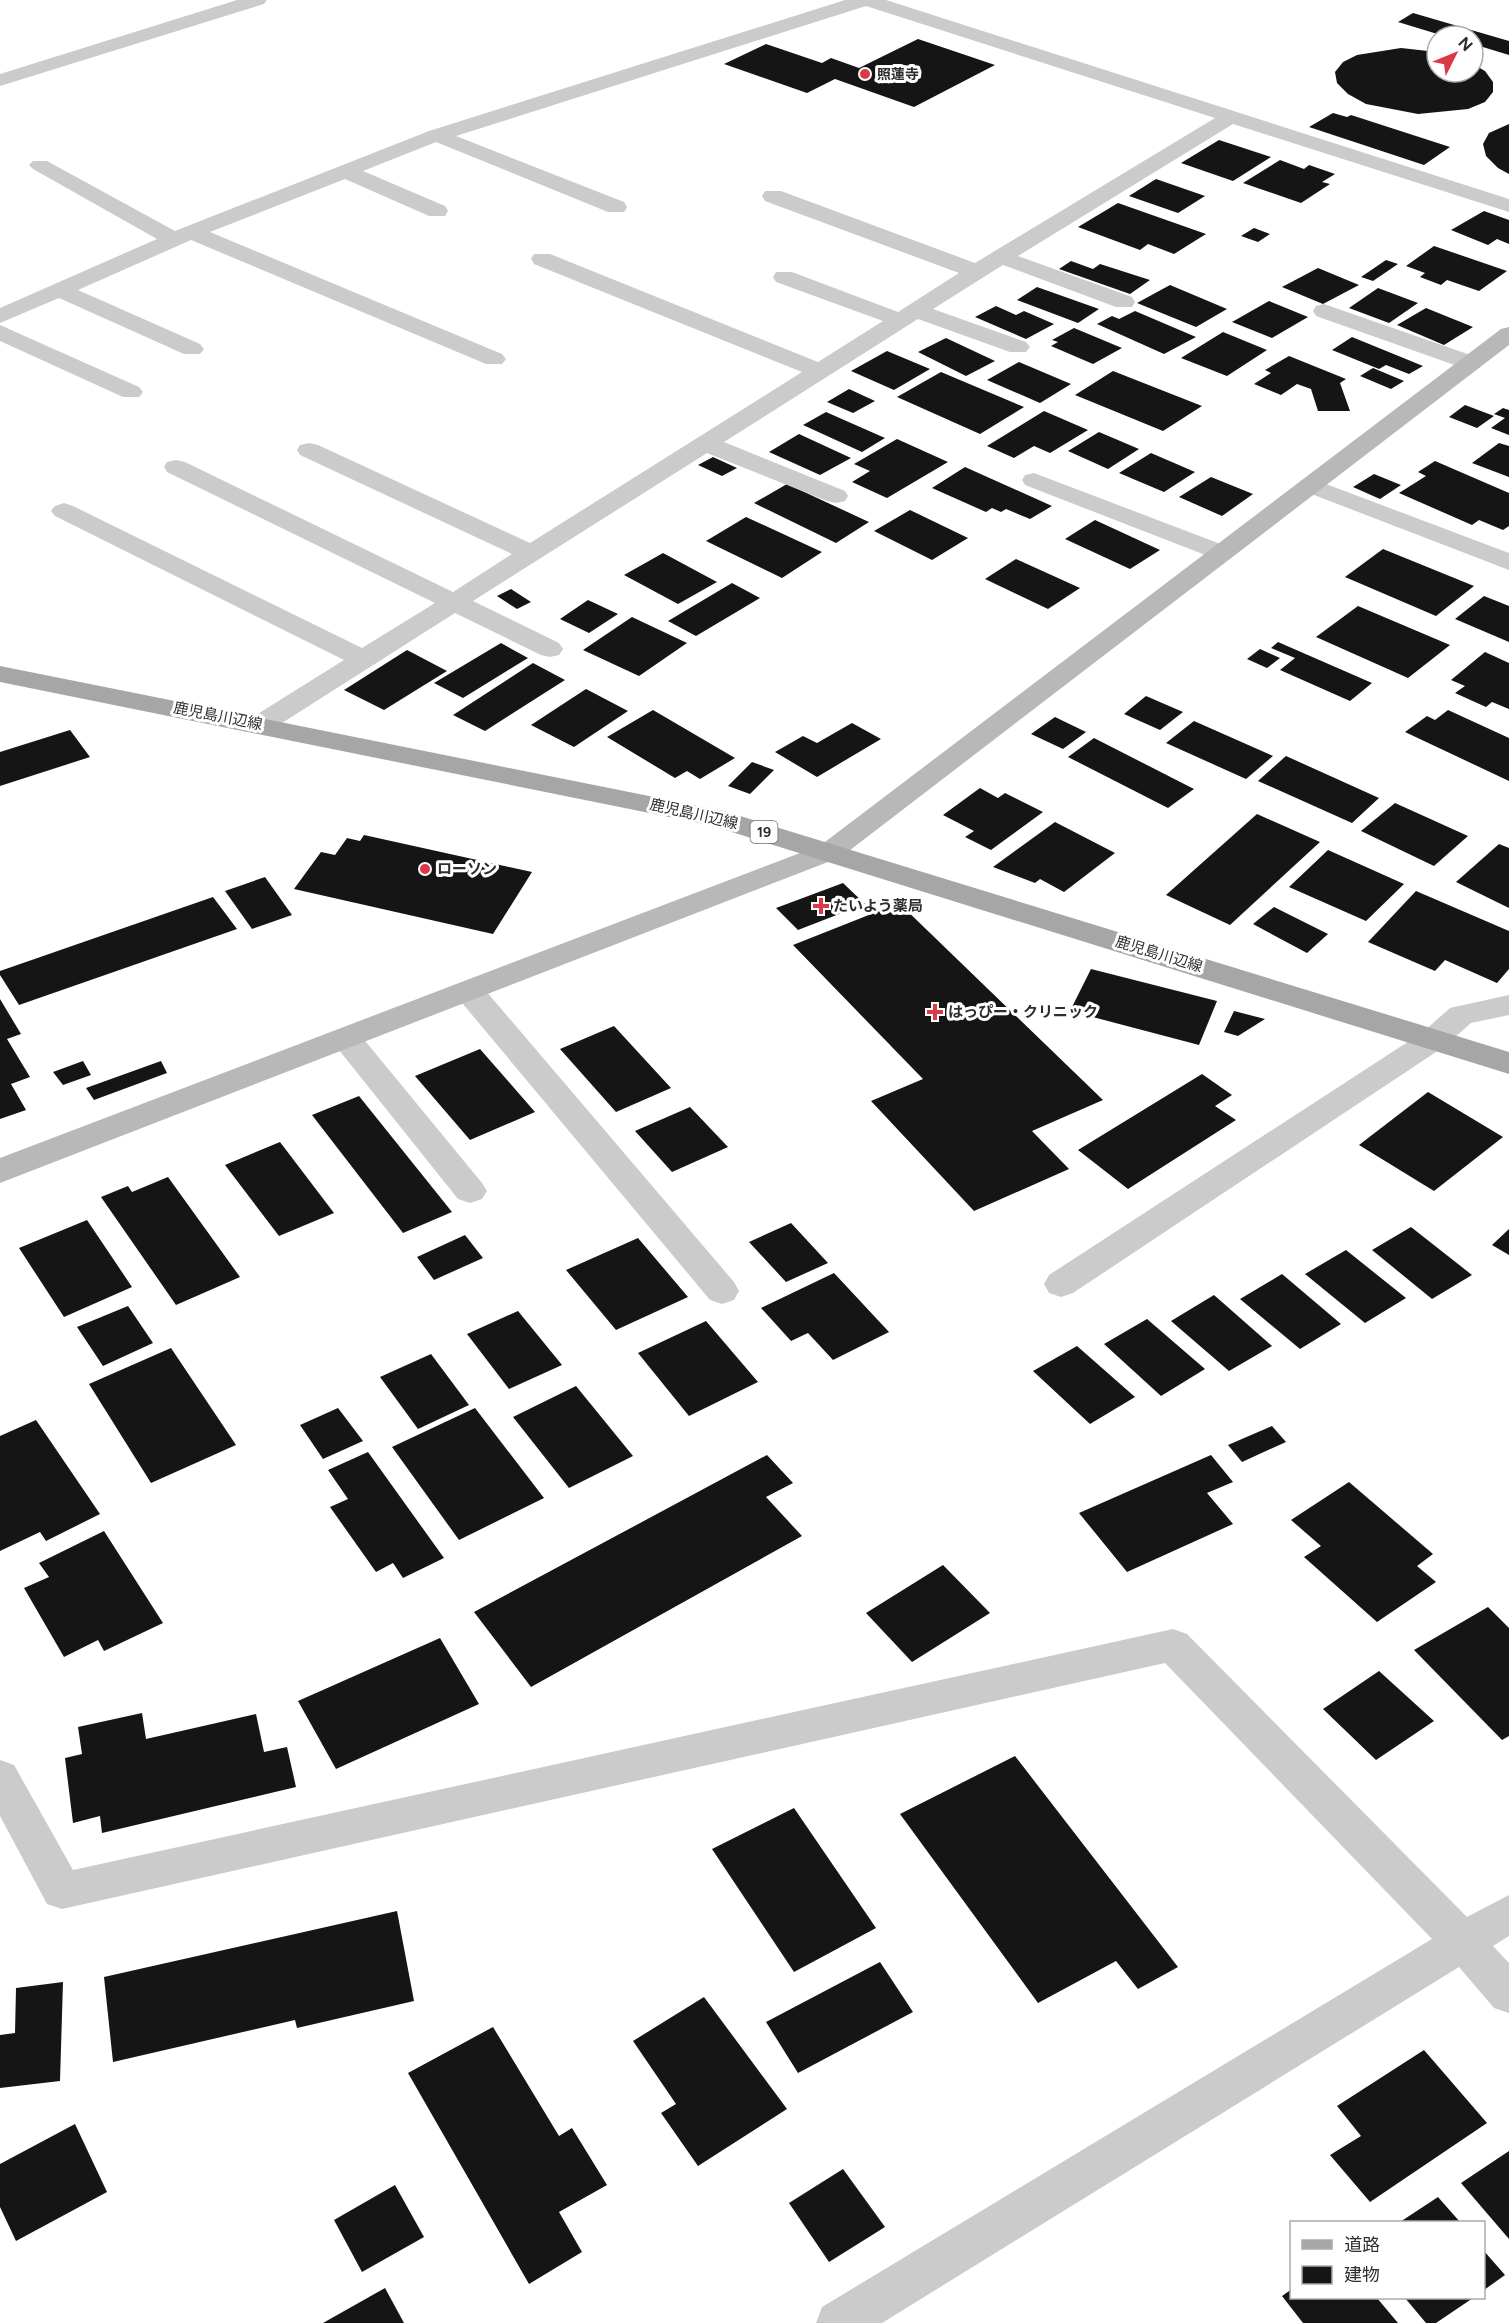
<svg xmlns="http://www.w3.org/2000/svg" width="1509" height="2323" font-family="Figtree,'Noto Sans JP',sans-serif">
<rect width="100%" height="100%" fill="#fff"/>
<g fill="#151515">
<path d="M1413,13L1509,41V55L1473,44V36H1444L1398,22Z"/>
<path d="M918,39L995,65L914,107L835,79L807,93L724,64L766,44L822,63L831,58L859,68Z"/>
<path d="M1401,48L1437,52V72H1473V64L1485,71L1493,82V92L1485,102L1468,109L1418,114L1366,104L1348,94L1337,83L1335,72L1343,62L1357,55Z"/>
<path d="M1333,113L1347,117L1351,115L1450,147L1424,165L1309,127Z"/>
<path d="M1509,124V174L1498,168L1486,156L1483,144L1489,133Z"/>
<path d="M1219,140L1271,157L1233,181L1181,163Z"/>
<path d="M1280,160L1304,169L1309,165L1335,174L1322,182L1330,184L1301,203L1243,183Z"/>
<path d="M1156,179L1205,196L1178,213L1129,196Z"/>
<path d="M1118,203L1206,234L1174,254L1148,244L1140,250L1078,227Z"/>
<path d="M1484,211L1509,220V244L1497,239L1488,245L1451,230Z"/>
<path d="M1254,228L1270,234L1258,242L1241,236Z"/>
<path d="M1434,246L1507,271L1479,291L1447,280L1441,285L1420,277L1425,273L1406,266Z"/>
<path d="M1386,260L1398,264L1373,281L1361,277Z"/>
<path d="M1071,261L1093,269L1100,264L1150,280L1130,294L1059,269Z"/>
<path d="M1318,268L1359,285L1323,304L1282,287Z"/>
<path d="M1170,285L1227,309L1196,327L1137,303Z"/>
<path d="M1037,287L1099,309L1078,323L1017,300Z"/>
<path d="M1378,288L1418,303L1389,323L1349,308Z"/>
<path d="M1269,301L1308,317L1272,338L1232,322Z"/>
<path d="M996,306L1016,315L1024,311L1054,324L1026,339L975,317Z"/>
<path d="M1426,308L1473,327L1444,345L1397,325Z"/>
<path d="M1135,311L1196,337L1164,354L1097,324L1112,316L1119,319Z"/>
<path d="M1074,328L1122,348L1093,364L1051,346L1058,342L1052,340Z"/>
<path d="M1223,332L1267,350L1227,376L1181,358Z"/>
<path d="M1352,337L1423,366L1409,374L1386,365L1379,369L1332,350Z"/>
<path d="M946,338L995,361L966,376L918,352Z"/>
<path d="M887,351L930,369L894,390L851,371Z"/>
<path d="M1289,356L1346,379L1340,383L1350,411H1318L1311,389L1297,384L1281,395L1254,384L1271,373L1265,370Z"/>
<path d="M1019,362L1071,384L1040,403L987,380Z"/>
<path d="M1373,368L1404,381L1391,389L1360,376Z"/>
<path d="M1113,371L1202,406L1163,431L1075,395Z"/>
<path d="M941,372L1024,407L980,434L897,397Z"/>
<path d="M849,389L875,401L853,413L827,402Z"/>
<path d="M1465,405L1494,416L1477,428L1449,417Z"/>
<path d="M1503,408L1509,410V435L1491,428L1505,418L1494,414Z"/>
<path d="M1044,411L1088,430L1050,453L1034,446L1014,458L987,446Z"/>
<path d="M826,412L885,438L862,452L803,425Z"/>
<path d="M1099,432L1139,449L1108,469L1068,451Z"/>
<path d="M799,434L851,458L820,475L769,452Z"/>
<path d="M897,439L948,462L887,498L852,482L870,471L854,464Z"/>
<path d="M1499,443L1509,446V477L1472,463Z"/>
<path d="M1151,453L1195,472L1164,492L1119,473Z"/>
<path d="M713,457L737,468L722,476L698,465Z"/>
<path d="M1435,461L1509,493V526L1503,530L1479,520L1472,525L1399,493L1426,476L1418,472Z"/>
<path d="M965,467L1052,506L1030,519L1006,509L1001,512L992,508L986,512L932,488Z"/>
<path d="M1374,474L1401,485L1380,499L1353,487Z"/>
<path d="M1211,477L1253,494L1222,516L1179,497Z"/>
<path d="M787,484L869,522L836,543L754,503Z"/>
<path d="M910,510L968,538L932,560L874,531Z"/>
<path d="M746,517L822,552L782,578L706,541Z"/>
<path d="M1095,520L1160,550L1130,569L1065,539Z"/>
<path d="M1383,549L1474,586L1436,616L1345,577Z"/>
<path d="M663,553L717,582L678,604L624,575Z"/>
<path d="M1016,559L1080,588L1048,609L985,579Z"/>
<path d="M732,583L760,598L696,636L668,621Z"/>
<path d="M511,589L531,602L517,609L497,596Z"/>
<path d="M1484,596L1509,606V642L1455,619Z"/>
<path d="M588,600L618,614L589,633L560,619Z"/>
<path d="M1358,606L1450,645L1408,678L1316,637Z"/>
<path d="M632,617L687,643L639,676L583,650Z"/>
<path d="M1278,642L1372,683L1350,701L1280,670L1295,658L1271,648Z"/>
<path d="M501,643L528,658L463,698L434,683Z"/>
<path d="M1260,649L1280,658L1267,668L1247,659Z"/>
<path d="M407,650L447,671L384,710L344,690Z"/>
<path d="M1485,652L1509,663V709L1492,702L1486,707L1455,693L1465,686L1451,680Z"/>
<path d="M533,663L565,680L485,731L453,715Z"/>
<path d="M586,689L628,711L574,747L531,725Z"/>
<path d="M1146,696L1183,712L1160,730L1124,714Z"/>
<path d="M653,710L735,758L700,779L687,771L675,778L607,737Z"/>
<path d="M1448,710L1509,738V781L1405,732L1427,716L1435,720Z"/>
<path d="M1055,717L1086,732L1063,749L1031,734Z"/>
<path d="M1194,721L1273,756L1246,779L1166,743Z"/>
<path d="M852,723L881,739L817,777L775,752L803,736L817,743Z"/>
<path d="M70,730L90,757L0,786V752Z"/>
<path d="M1094,738L1194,789L1168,808L1068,757Z"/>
<path d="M1286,756L1379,798L1352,823L1258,781Z"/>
<path d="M752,762L774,770L750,794L728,786Z"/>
<path d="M980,788L998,798L1005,793L1043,812L991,850L965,837L974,831L943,815Z"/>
<path d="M1395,803L1468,836L1434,866L1361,831Z"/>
<path d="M1257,814L1320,842L1230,925L1166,895Z"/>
<path d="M1055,822L1115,853L1064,892L1040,879L1035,883L993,867Z"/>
<path d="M364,835L532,872L493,934L294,889L321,852L335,855L347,838L360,841Z"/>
<path d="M1499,844L1509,848V908L1456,882Z"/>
<path d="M1328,850L1404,884L1366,921L1289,887Z"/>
<path d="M265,877L292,915L252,929L225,891Z"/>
<path d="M843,883L865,904L798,930L776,908Z"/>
<path d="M1416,891L1509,931V969L1497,983L1445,960L1435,971L1368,942Z"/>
<path d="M213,897L237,929L19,1005L0,975V971Z"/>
<path d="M899,903L1103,1100L1032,1131L1069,1169L974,1211L871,1101L923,1079L793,945Z"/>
<path d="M1274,907L1328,934L1307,953L1253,924Z"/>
<path d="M1091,969L1217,1001L1199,1045L1070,1011Z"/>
<path d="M0,999L21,1034L7,1039L30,1077L11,1084L26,1110L0,1119Z"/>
<path d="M1234,1011L1265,1019L1238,1036L1224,1032Z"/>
<path d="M614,1026L671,1088L616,1112L560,1049Z"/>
<path d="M480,1049L535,1112L470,1140L415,1076Z"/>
<path d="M83,1061L91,1075L63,1085L53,1072Z"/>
<path d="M161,1061L167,1073L94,1100L86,1088Z"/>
<path d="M1202,1074L1232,1095L1215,1106L1236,1120L1128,1189L1078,1150Z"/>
<path d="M1428,1092L1503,1137L1434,1191L1359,1145Z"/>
<path d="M359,1096L452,1212L403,1233L312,1115Z"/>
<path d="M690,1107L728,1147L672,1172L635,1131Z"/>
<path d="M280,1142L334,1213L279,1236L225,1165Z"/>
<path d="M168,1177L240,1277L176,1305L101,1197L128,1186L132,1192Z"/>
<path d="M87,1220L132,1287L64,1317L19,1248Z"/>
<path d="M791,1223L828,1263L786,1282L749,1242Z"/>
<path d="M1411,1227L1472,1275L1432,1299L1372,1250Z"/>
<path d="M1509,1229V1255L1492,1245Z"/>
<path d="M465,1235L483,1258L434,1280L417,1257Z"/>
<path d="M638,1238L688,1297L616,1330L566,1270Z"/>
<path d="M1346,1250L1406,1298L1365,1323L1305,1274Z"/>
<path d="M834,1273L889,1332L833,1360L808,1333L791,1341L761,1308Z"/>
<path d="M1282,1274L1341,1324L1300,1349L1240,1299Z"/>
<path d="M1214,1295L1272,1346L1229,1371L1171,1321Z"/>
<path d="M128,1306L153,1343L103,1366L77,1327Z"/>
<path d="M518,1311L562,1365L509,1389L467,1334Z"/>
<path d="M1147,1319L1205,1369L1161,1396L1104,1344Z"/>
<path d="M706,1321L758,1382L689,1416L638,1353Z"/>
<path d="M1077,1346L1135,1397L1090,1424L1033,1371Z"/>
<path d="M171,1348L236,1445L151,1483L89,1384Z"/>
<path d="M431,1354L469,1405L418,1429L380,1377Z"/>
<path d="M576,1386L633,1456L569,1488L513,1417Z"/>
<path d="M338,1408L363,1441L323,1459L300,1425Z"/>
<path d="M475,1408L544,1498L459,1540L392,1447Z"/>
<path d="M36,1420L100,1514L46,1541L40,1532L0,1551V1436Z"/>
<path d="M1272,1426L1286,1442L1242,1462L1228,1445Z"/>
<path d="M368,1452L444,1558L403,1578L393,1563L376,1572L330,1507L348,1499L328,1470Z"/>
<path d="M767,1455L793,1483L766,1497L802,1536L531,1687L474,1612Z"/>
<path d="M1211,1455L1233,1482L1207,1493L1233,1524L1127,1572L1079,1513Z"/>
<path d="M1349,1482L1433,1554L1417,1566L1436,1582L1377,1622L1304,1557L1321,1546L1291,1520Z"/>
<path d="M104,1531L163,1623L104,1651L98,1640L64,1657L24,1588L49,1577L39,1563Z"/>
<path d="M943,1565L990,1613L912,1662L866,1613Z"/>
<path d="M1488,1607L1509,1628V1736L1502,1740L1414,1650Z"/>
<path d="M440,1638L479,1704L336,1769L298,1701Z"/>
<path d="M1379,1671L1434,1721L1376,1760L1323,1709Z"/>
<path d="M142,1713L146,1739L256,1714L264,1752L287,1747L296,1787L102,1833L100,1816L73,1823L65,1758L82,1754L78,1727Z"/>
<path d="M1015,1756L1178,1967L1138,1989L1116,1961L1038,2003L900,1814Z"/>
<path d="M794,1808L876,1928L794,1972L712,1849Z"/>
<path d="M397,1911L414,2001L297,2028L295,2020L113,2062L104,1977Z"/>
<path d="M880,1962L913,2012L798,2073L766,2022Z"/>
<path d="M63,1982L60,2081L0,2088V2035L15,2033L16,1988Z"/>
<path d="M704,1997L787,2109L698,2166L661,2113L676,2104L633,2041Z"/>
<path d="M493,2027L559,2136L572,2128L607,2185L559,2212L582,2252L529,2284L408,2073Z"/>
<path d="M1424,2050L1487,2123L1370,2202L1330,2155L1361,2136L1337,2106Z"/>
<path d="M75,2124L107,2192L16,2241L0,2207V2164Z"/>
<path d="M1509,2151V2239L1461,2183Z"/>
<path d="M843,2169L885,2227L829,2262L789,2203Z"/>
<path d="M395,2185L424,2237L362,2272L334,2220Z"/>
<path d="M1438,2197L1460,2222H1400Z"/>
<path d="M1484,2251L1505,2275L1484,2290Z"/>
<path d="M385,2288L404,2323H323Z"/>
<path d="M1292,2289V2298H1377L1398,2323H1303L1282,2296Z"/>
<path d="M1405,2298H1473L1436,2323H1426Z"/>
</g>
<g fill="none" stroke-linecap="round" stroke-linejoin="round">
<g fill="#cbcbcb" fill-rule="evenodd">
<path d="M237,0H267L264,4L0,86V74Z"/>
<path d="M845,0H886L1509,199V212L1233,124L1018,256L1132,297L1135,302L1132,307H1116L1003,265L933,309L1026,342L1030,347L1026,352H1010L918,319L724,442L845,491L848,496L845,501L836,503L827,501L707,453L473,601L559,643L563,649L559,655L550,657L541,655L455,613L271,730L261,732L251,730L247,724L251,718L344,660L55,516L51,511L55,506L64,503L73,506L362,648L435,603L167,472L164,467L167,462L176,460L185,462L453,592L512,554L300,455L297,450L300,445L309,443L318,445L530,543L802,372L534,264L531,259L534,254H550L818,362L883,321L776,282L773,277L776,272H792L898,312L959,273L765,201L762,196L765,191H781L975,263L1215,118L866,6L456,136L624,202L627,207L624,212H608L436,142L363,171L445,206L448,211L445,216H429L345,179L210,232L502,354L506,359L502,364H486L191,240L78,290L200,344L204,349L200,354H184L59,298L0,323V308L157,239L33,169L29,165L33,161H47L175,231L429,131Z"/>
<path d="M1324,304L1479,358L1483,363L1479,368H1463L1316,316L1313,311L1316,306Z"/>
<path d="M0,325L139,387L143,392L139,397H123L0,341Z"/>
<path d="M1034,473L1231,548L1235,553L1231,558L1222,561L1213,558L1025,485L1022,480L1025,475Z"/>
<path d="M1310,478L1509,553V570L1301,490L1298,485L1301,480Z"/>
<path d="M469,981L480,984L734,1282L739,1291L734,1300L722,1304L710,1300L458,998L454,991L458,984Z"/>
<path d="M1509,995V1015L1471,1023L1445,1046L1073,1293L1061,1297L1049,1293L1044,1284L1049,1275L1423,1032L1450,1008Z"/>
<path d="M346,1028L357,1031L482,1183L487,1191L482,1199L470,1203L458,1199L335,1045L330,1038L335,1031Z"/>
<path d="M1173,1629L1187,1634L1467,1917L1509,1895V1936L1493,1946L1509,1963V2013L1494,2008L1459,1967L882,2323H816L822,2307L1432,1939L1165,1663L62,1909L47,1904L0,1816V1760L14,1765L73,1870Z"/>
</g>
<path fill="#b8b8b8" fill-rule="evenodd" d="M1509,327V345L841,857L0,1183V1158L821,845L1501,329Z"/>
<path fill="#a6a6a6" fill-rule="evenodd" d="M0,666L724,811L1509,1052V1074L709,825L0,682Z"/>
</g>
<g fill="#da3a48" stroke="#fff" stroke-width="2">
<circle cx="865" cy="74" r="6"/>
<circle cx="425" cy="869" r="6"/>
<path d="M818 897h6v6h6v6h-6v6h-6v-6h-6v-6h6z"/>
<path d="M932 1003h6v6h6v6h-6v6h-6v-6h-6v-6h6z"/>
</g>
<g text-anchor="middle" stroke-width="6" stroke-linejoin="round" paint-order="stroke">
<g font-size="14" font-weight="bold" fill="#2e2e2e" stroke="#fff" text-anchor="start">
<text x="877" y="79">照蓮寺</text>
</g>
<rect fill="#fff" stroke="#6d6d6d" stroke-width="1.5" x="750.5" y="821" width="27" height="22" rx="4.5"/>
<g font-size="14" font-weight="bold" fill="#2e2e2e">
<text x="764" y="837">19</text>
</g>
<g font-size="15" fill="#2e2e2e" stroke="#fff">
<text transform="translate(218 716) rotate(11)" y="5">鹿児島川辺線</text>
<text transform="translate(694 814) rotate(13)" y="5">鹿児島川辺線</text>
<text transform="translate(1159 954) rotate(17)" y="5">鹿児島川辺線</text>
</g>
<g font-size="15" font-weight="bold" fill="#2e2e2e" stroke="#fff" text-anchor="start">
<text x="437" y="874">ローソン</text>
<text x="833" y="911">たいよう薬局</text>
<text x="948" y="1017">はっぴー・クリニック</text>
</g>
</g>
<rect x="1290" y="2221" width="195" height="78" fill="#ffffff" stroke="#ababab" stroke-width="1.5"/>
<rect x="1302" y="2240" width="30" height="9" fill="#a6a6a6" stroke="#ababab" stroke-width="1.5"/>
<text x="1344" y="2251" font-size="18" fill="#2e2e2e">道路</text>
<rect x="1302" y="2266" width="30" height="18" fill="#151515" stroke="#ababab" stroke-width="1.5"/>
<text x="1344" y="2281" font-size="18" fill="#2e2e2e">建物</text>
<g transform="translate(1455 54) rotate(47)"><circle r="28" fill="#ffffff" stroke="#ababab" stroke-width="1.5"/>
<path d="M0-4.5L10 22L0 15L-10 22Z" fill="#da3a48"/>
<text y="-9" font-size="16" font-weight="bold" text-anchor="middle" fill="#2e2e2e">N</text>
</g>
</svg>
